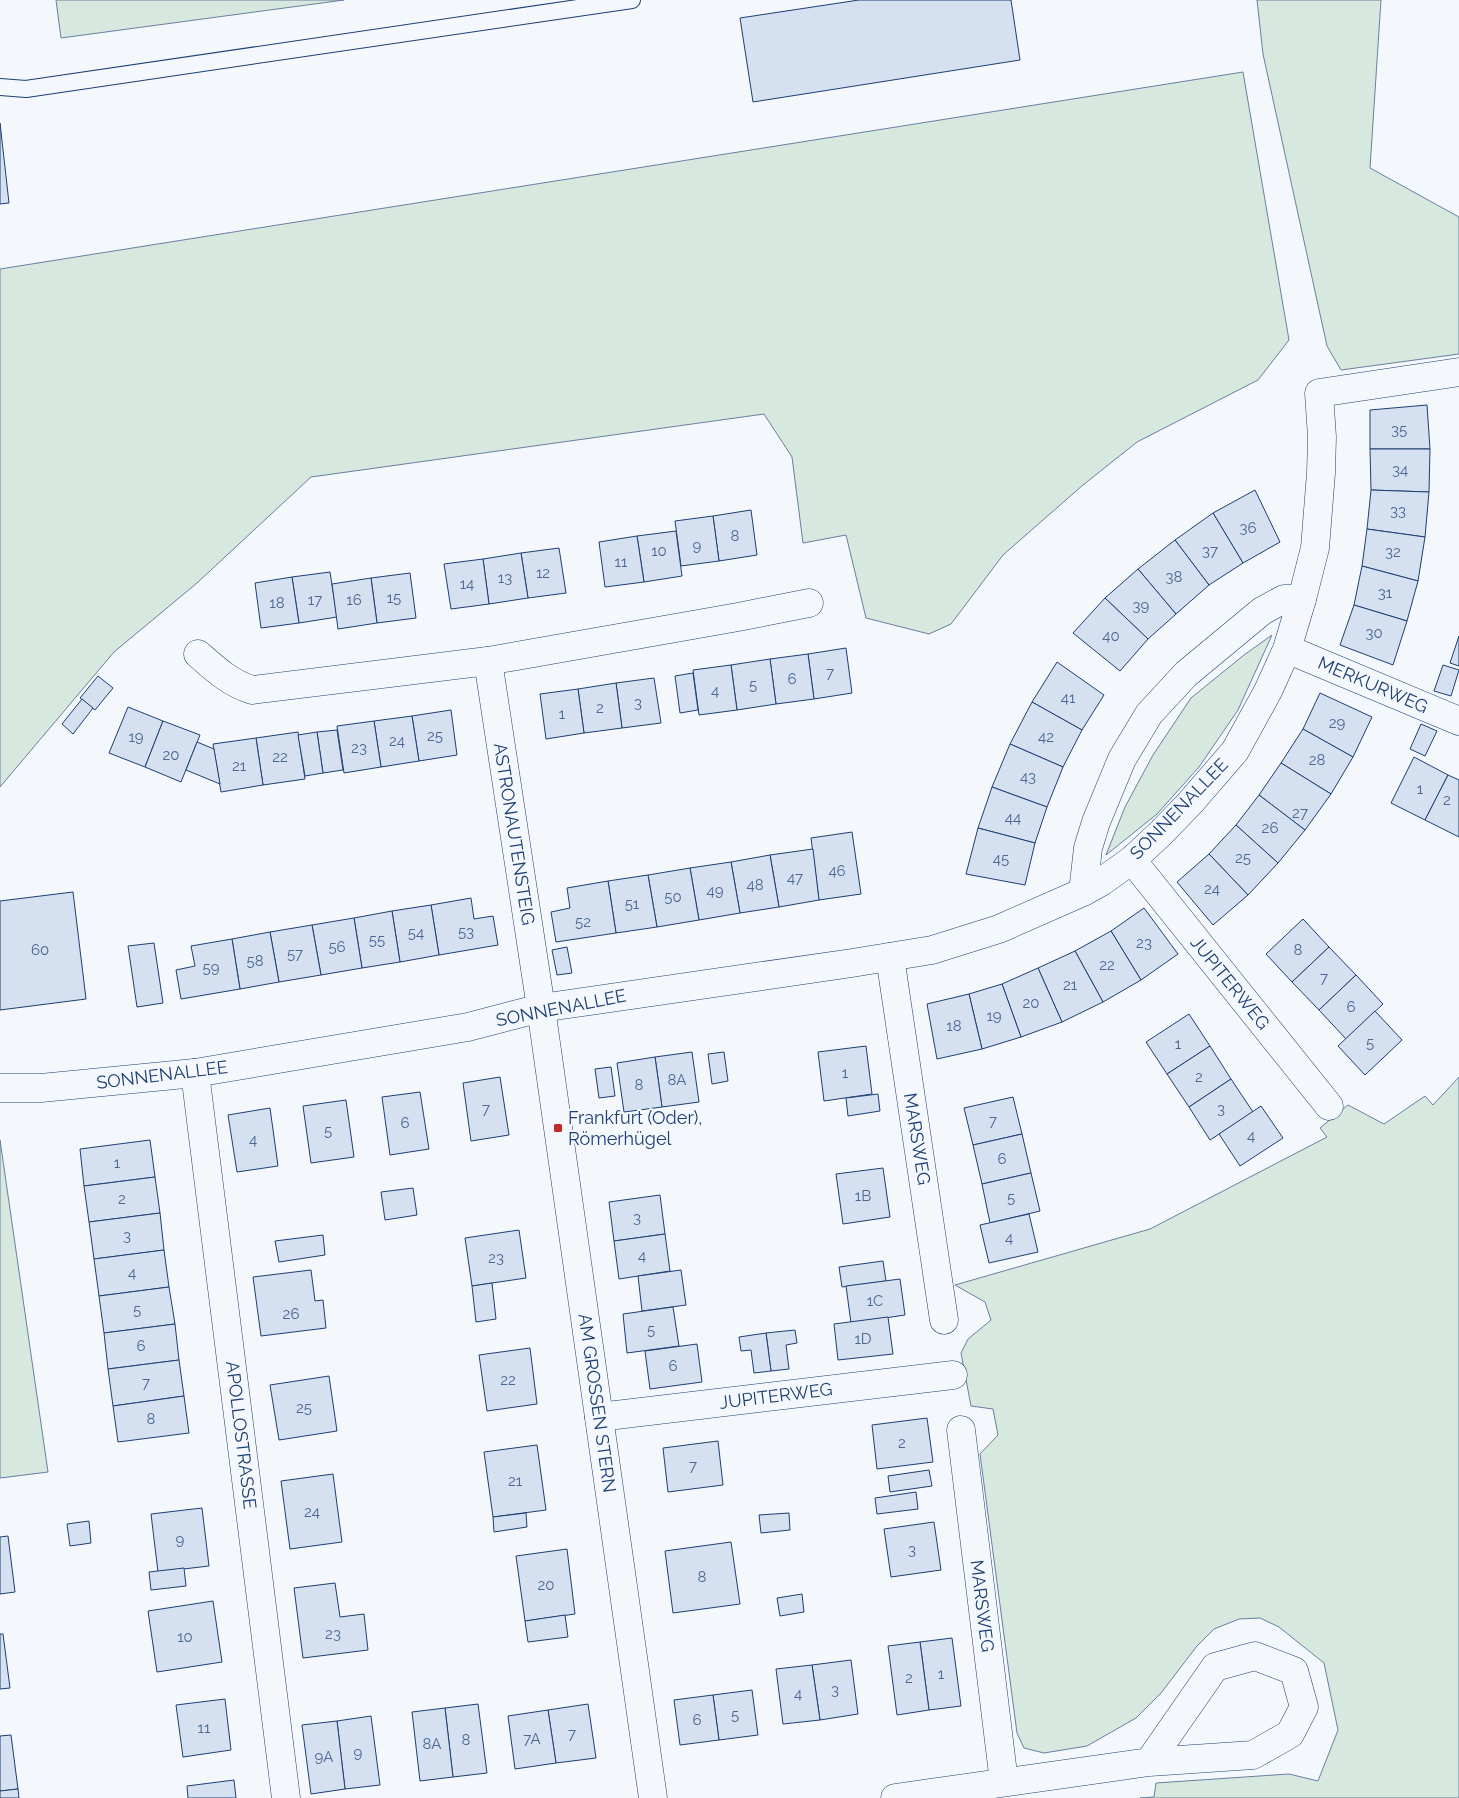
<svg xmlns="http://www.w3.org/2000/svg" width="1459" height="1798" font-family="Raleway,sans-serif">
<rect width="100%" height="100%" fill="#f4f7fb"/>
<g fill="#d7e8df" stroke="#687fa3">
<path d="M56,0H344L61,38Z"/>
<path d="M1257,0H1381L1370,168L1459,217V354L1341,370L1327,346L1263,54Z"/>
<path d="M1243,72L1289,340L1258,380L1137,442L1083,485L1003,555L951,624L929,634L866,618L846,535L803,543L792,457L764,414L311,477L197,583L114,652L0,787V269Z"/>
<path d="M1272,635L1238,710L1199,767L1157,814L1106,855L1125,807L1153,755L1191,698L1244,655Z"/>
<path d="M1459,1077V1798H1140L1154,1797L1156,1783L1289,1774L1318,1781L1338,1730L1324,1663L1279,1627L1260,1618L1239,1619L1214,1629L1197,1646L1161,1693L1136,1718L1087,1746L1044,1753L1024,1748L1017,1733L980,1454L998,1435L993,1409L971,1406L961,1353L968,1339L991,1320L985,1302L955,1285L1150,1229L1327,1137L1320,1128L1348,1105L1384,1124L1425,1096L1433,1105Z"/>
<path d="M0,1140L48,1472L0,1478Z"/>
</g>
<g fill="#d5e0f0" stroke="#1d3f73">
<path d="M859,0H1011L1020,60L753,102L740,18Z"/>
<path d="M0,123L9,203L0,204Z"/>
<path d="M1427,405L1430,449H1370V410Z"/>
<path d="M1370,449H1430L1429,492L1371,490Z"/>
<path d="M1255,490L1280,542L1243,563L1213,513Z"/>
<path d="M1371,490L1429,492L1425,537L1367,529Z"/>
<path d="M751,510L757,555L719,561L713,516Z"/>
<path d="M1213,513L1243,563L1209,585L1175,540Z"/>
<path d="M713,516L719,561L681,566L675,521Z"/>
<path d="M1367,529L1425,537L1418,581L1362,566Z"/>
<path d="M676,531L682,576L644,582L637,536Z"/>
<path d="M637,536L644,582L605,587L599,542Z"/>
<path d="M1175,540L1209,585L1176,614L1138,569Z"/>
<path d="M559,548L566,593L528,598L521,553Z"/>
<path d="M521,553L528,598L489,604L483,559Z"/>
<path d="M483,559L489,604L451,609L444,564Z"/>
<path d="M1362,566L1418,581L1407,621L1354,605Z"/>
<path d="M1138,569L1176,614L1148,639L1105,598Z"/>
<path d="M330,572L337,617L299,623L292,577Z"/>
<path d="M410,573L416,618L377,623L371,578Z"/>
<path d="M292,577L299,623L261,628L255,583Z"/>
<path d="M371,578L377,623L338,629L332,584Z"/>
<path d="M1105,598L1148,639L1120,671L1073,633Z"/>
<path d="M1354,605L1407,621L1393,665L1340,645Z"/>
<path d="M1459,636V666L1450,663Z"/>
<path d="M846,648L852,693L814,699L808,654Z"/>
<path d="M808,654L814,699L776,704L770,659Z"/>
<path d="M770,659L776,704L737,710L731,665Z"/>
<path d="M1057,662L1104,695L1082,730L1032,702Z"/>
<path d="M731,665L737,710L699,715L693,670Z"/>
<path d="M1443,665L1459,670L1451,696L1434,691Z"/>
<path d="M693,673L698,710L680,713L675,676Z"/>
<path d="M98,676L113,688L95,710L80,698Z"/>
<path d="M654,678L661,723L622,728L616,683Z"/>
<path d="M616,683L622,728L584,733L578,689Z"/>
<path d="M578,689L584,733L546,739L540,694Z"/>
<path d="M1320,693L1372,717L1353,757L1303,729Z"/>
<path d="M82,699L93,708L73,734L62,724Z"/>
<path d="M1032,702L1082,730L1063,767L1010,744Z"/>
<path d="M128,707L163,721L145,767L109,753Z"/>
<path d="M451,710L457,755L419,761L412,716Z"/>
<path d="M412,716L419,761L381,767L374,721Z"/>
<path d="M163,721L200,735L181,782L145,767Z"/>
<path d="M374,721L381,767L344,773L337,726Z"/>
<path d="M1421,724L1437,731L1425,756L1410,749Z"/>
<path d="M1303,729L1353,757L1331,794L1281,763Z"/>
<path d="M337,730L343,770L323,773L317,732Z"/>
<path d="M298,732L305,779L263,785L256,738Z"/>
<path d="M317,732L323,773L305,776L298,735Z"/>
<path d="M256,738L263,785L221,792L213,744Z"/>
<path d="M197,742L214,749L220,784L186,770Z"/>
<path d="M1010,744L1063,767L1047,807L992,787Z"/>
<path d="M1414,757L1448,775L1425,820L1391,803Z"/>
<path d="M1281,763L1331,794L1305,830L1259,795Z"/>
<path d="M1448,775L1459,780V837L1425,820Z"/>
<path d="M992,787L1047,807L1035,843L978,828Z"/>
<path d="M1259,795L1305,830L1278,863L1236,825Z"/>
<path d="M1236,825L1278,863L1248,895L1209,854Z"/>
<path d="M978,828L1035,843L1025,885L966,874Z"/>
<path d="M852,832L861,894L819,900L811,838Z"/>
<path d="M813,849L819,900L779,907L770,855Z"/>
<path d="M1209,854L1248,895L1213,925L1177,882Z"/>
<path d="M770,855L779,907L740,913L731,862Z"/>
<path d="M731,862L740,913L699,920L690,868Z"/>
<path d="M690,868L699,920L657,927L648,875Z"/>
<path d="M648,875L657,927L616,933L608,881Z"/>
<path d="M608,881L616,933L556,942L551,912L570,908L567,888Z"/>
<path d="M73,892L86,999L0,1010V901Z"/>
<path d="M471,898L474,919L493,916L498,945L439,955L431,905Z"/>
<path d="M431,905L439,955L400,962L392,911Z"/>
<path d="M1144,908L1178,954L1141,980L1111,931Z"/>
<path d="M392,911L400,962L362,968L354,918Z"/>
<path d="M354,918L362,968L321,975L312,925Z"/>
<path d="M1303,919L1329,947L1292,982L1266,954Z"/>
<path d="M312,925L321,975L279,982L270,932Z"/>
<path d="M1111,931L1141,980L1103,1002L1075,951Z"/>
<path d="M270,932L279,982L240,989L232,939Z"/>
<path d="M232,939L240,989L181,999L176,970L195,966L191,946Z"/>
<path d="M154,943L163,1003L137,1007L128,946Z"/>
<path d="M567,947L572,973L557,975L552,950Z"/>
<path d="M1329,947L1356,975L1319,1010L1292,982Z"/>
<path d="M1075,951L1103,1002L1062,1022L1038,968Z"/>
<path d="M1038,968L1062,1022L1021,1037L1002,984Z"/>
<path d="M1356,975L1383,1004L1346,1039L1319,1010Z"/>
<path d="M1002,984L1021,1037L982,1049L969,994Z"/>
<path d="M969,994L982,1049L937,1059L927,1004Z"/>
<path d="M1375,1011L1402,1040L1365,1075L1338,1046Z"/>
<path d="M1189,1014L1210,1046L1167,1074L1146,1042Z"/>
<path d="M866,1046L872,1094L824,1101L818,1052Z"/>
<path d="M1210,1046L1231,1079L1189,1107L1167,1074Z"/>
<path d="M692,1052L699,1102L662,1107L655,1057Z"/>
<path d="M724,1052L728,1081L712,1084L708,1054Z"/>
<path d="M655,1057L662,1107L624,1112L617,1063Z"/>
<path d="M611,1067L615,1096L599,1098L595,1069Z"/>
<path d="M500,1077L509,1135L471,1141L463,1083Z"/>
<path d="M1231,1079L1253,1112L1210,1140L1189,1107Z"/>
<path d="M420,1092L429,1149L390,1155L382,1097Z"/>
<path d="M878,1094L880,1111L848,1116L846,1098Z"/>
<path d="M1013,1097L1022,1134L973,1145L964,1108Z"/>
<path d="M346,1100L354,1157L311,1163L303,1106Z"/>
<path d="M1261,1106L1283,1138L1240,1166L1219,1134Z"/>
<path d="M270,1108L278,1166L237,1172L228,1115Z"/>
<path d="M1022,1134L1031,1173L982,1184L973,1145Z"/>
<path d="M150,1140L155,1177L84,1186L80,1149Z"/>
<path d="M883,1168L890,1217L843,1224L836,1174Z"/>
<path d="M1031,1173L1040,1211L990,1223L982,1184Z"/>
<path d="M155,1177L160,1213L89,1222L84,1186Z"/>
<path d="M413,1188L417,1215L385,1220L381,1192Z"/>
<path d="M660,1195L665,1234L614,1241L609,1202Z"/>
<path d="M160,1213L164,1250L94,1259L89,1222Z"/>
<path d="M1029,1214L1038,1252L989,1263L980,1225Z"/>
<path d="M519,1230L526,1278L472,1286L465,1238Z"/>
<path d="M665,1234L670,1271L619,1279L614,1241Z"/>
<path d="M323,1235L325,1255L279,1262L275,1241Z"/>
<path d="M164,1250L169,1287L99,1296L94,1259Z"/>
<path d="M883,1261L886,1281L842,1287L839,1267Z"/>
<path d="M311,1270L315,1301L323,1300L326,1328L261,1336L253,1277Z"/>
<path d="M681,1270L686,1305L642,1311L638,1276Z"/>
<path d="M900,1279L905,1315L851,1323L846,1286Z"/>
<path d="M492,1283L496,1319L476,1322L472,1286Z"/>
<path d="M169,1287L175,1324L104,1333L99,1296Z"/>
<path d="M673,1307L679,1346L627,1353L623,1314Z"/>
<path d="M888,1317L893,1354L838,1360L834,1324Z"/>
<path d="M175,1324L179,1360L108,1369L104,1333Z"/>
<path d="M795,1330L797,1343L786,1345L789,1369L771,1371L766,1333Z"/>
<path d="M766,1333L771,1371L754,1373L751,1350L741,1351L739,1337Z"/>
<path d="M697,1344L702,1382L650,1389L645,1351Z"/>
<path d="M530,1348L537,1404L487,1411L479,1355Z"/>
<path d="M179,1360L184,1396L113,1406L108,1369Z"/>
<path d="M329,1376L337,1431L279,1440L270,1385Z"/>
<path d="M184,1396L189,1433L118,1442L113,1406Z"/>
<path d="M927,1418L933,1462L877,1469L872,1425Z"/>
<path d="M718,1441L723,1485L668,1492L663,1448Z"/>
<path d="M537,1445L546,1510L493,1517L484,1452Z"/>
<path d="M929,1470L932,1486L890,1492L888,1476Z"/>
<path d="M333,1474L342,1542L290,1549L281,1481Z"/>
<path d="M916,1492L918,1509L877,1514L875,1498Z"/>
<path d="M202,1508L209,1566L158,1572L151,1514Z"/>
<path d="M526,1513L527,1527L494,1532L493,1517Z"/>
<path d="M789,1513L790,1530L761,1533L759,1515Z"/>
<path d="M89,1521L91,1543L70,1546L67,1524Z"/>
<path d="M934,1522L941,1570L891,1577L884,1529Z"/>
<path d="M8,1536L15,1592L0,1594V1537Z"/>
<path d="M731,1542L740,1604L673,1613L665,1551Z"/>
<path d="M567,1549L575,1614L525,1621L516,1556Z"/>
<path d="M184,1568L186,1586L151,1590L149,1572Z"/>
<path d="M335,1583L340,1617L364,1614L368,1650L303,1658L294,1588Z"/>
<path d="M802,1594L804,1612L780,1616L777,1598Z"/>
<path d="M213,1601L222,1662L157,1672L148,1611Z"/>
<path d="M565,1615L568,1637L528,1642L525,1621Z"/>
<path d="M0,1634H3L10,1688L0,1689Z"/>
<path d="M952,1638L961,1706L929,1710L920,1642Z"/>
<path d="M920,1642L929,1710L897,1715L888,1646Z"/>
<path d="M851,1660L858,1714L820,1720L812,1665Z"/>
<path d="M812,1665L820,1720L783,1724L776,1669Z"/>
<path d="M752,1690L758,1735L719,1740L713,1695Z"/>
<path d="M713,1695L719,1740L680,1745L674,1700Z"/>
<path d="M225,1699L231,1750L183,1757L176,1705Z"/>
<path d="M478,1704L487,1773L453,1777L445,1708Z"/>
<path d="M588,1704L596,1758L556,1763L548,1710Z"/>
<path d="M445,1708L453,1777L420,1781L412,1712Z"/>
<path d="M548,1710L556,1763L515,1769L508,1716Z"/>
<path d="M371,1716L380,1785L345,1789L337,1721Z"/>
<path d="M337,1721L345,1789L311,1794L302,1725Z"/>
<path d="M11,1735L18,1789L0,1791V1736Z"/>
<path d="M234,1780L236,1798H188L187,1786Z"/>
<path d="M18,1789L19,1798H0V1791Z"/>
</g>
<g fill="none" stroke-linecap="round" stroke-linejoin="round">
<defs>
<path id="service" d="M0,87L26,89L632,0"/>
<g id="minor">
<path d="M1287,649L1459,721"/>
<path d="M198,654C215,669 230,683 252,690L488,661L738,617L809,603"/>
<path d="M488,661L541,1008L653,1798"/>
<path d="M1132,860L1329,1106"/>
<path d="M1083,892L1088,848L1096,822L1122,759L1149,714L1186,674L1262,611L1284,599H1302"/>
<path d="M890,957L944,1320"/>
<path d="M195,1073L286,1798"/>
<path d="M0,1088H41L195,1073L468,1027L541,1008L852,963L932,950L999,929L1083,892L1101,882L1132,860L1161,833L1190,803L1235,751L1268,691L1287,649L1302,599L1315,548L1321,473L1322,437L1319,393L1459,372"/>
<path d="M599,1417L953,1375"/>
<path d="M961,1430L1004,1782"/>
<path d="M895,1798L1149,1762L1253,1755L1290,1734L1304,1707L1294,1671L1255,1656L1215,1667L1149,1762"/>
</g>
</defs>
<use href="#service" stroke="#1d3f73" stroke-width="18"/>
<use href="#minor" stroke="#1d3f73" stroke-width="29"/>
<use href="#service" stroke="#f4f7fb" stroke-width="16"/>
<use href="#minor" stroke="#f4f7fb" stroke-width="28"/>
</g>
<rect fill="#c62828" stroke="#f4f7fb" stroke-width="2" x="553" y="1123" width="10" height="10" rx="2.5"/>
<g text-anchor="middle" stroke-width="4" stroke-linejoin="round" paint-order="stroke">
<g font-size="15" fill="#4b6792">
<text x="1399" y="435">35</text>
<text x="1400" y="475">34</text>
<text x="1398" y="516">33</text>
<text x="1248" y="533">36</text>
<text x="735" y="541">8</text>
<text x="697" y="551">9</text>
<text x="659" y="556">10</text>
<text x="1210" y="556">37</text>
<text x="1393" y="557">32</text>
<text x="621" y="567">11</text>
<text x="543" y="578">12</text>
<text x="1174" y="582">38</text>
<text x="505" y="583">13</text>
<text x="467" y="589">14</text>
<text x="1385" y="598">31</text>
<text x="394" y="603">15</text>
<text x="315" y="605">17</text>
<text x="354" y="605">16</text>
<text x="277" y="608">18</text>
<text x="1141" y="611">39</text>
<text x="1374" y="638">30</text>
<text x="1111" y="641">40</text>
<text x="830" y="678">7</text>
<text x="792" y="684">6</text>
<text x="753" y="690">5</text>
<text x="715" y="696">4</text>
<text x="1068" y="703">41</text>
<text x="638" y="708">3</text>
<text x="600" y="713">2</text>
<text x="562" y="719">1</text>
<text x="1337" y="728">29</text>
<text x="435" y="741">25</text>
<text x="136" y="742">19</text>
<text x="1046" y="742">42</text>
<text x="397" y="746">24</text>
<text x="359" y="753">23</text>
<text x="171" y="760">20</text>
<text x="280" y="762">22</text>
<text x="1317" y="765">28</text>
<text x="239" y="771">21</text>
<text x="1028" y="782">43</text>
<text x="1420" y="794">1</text>
<text x="1447" y="805">2</text>
<text x="1300" y="818">27</text>
<text x="1013" y="823">44</text>
<text x="1270" y="833">26</text>
<text x="1243" y="863">25</text>
<text x="1001" y="864">45</text>
<text x="837" y="876">46</text>
<text x="795" y="883">47</text>
<text x="755" y="890">48</text>
<text x="1212" y="894">24</text>
<text x="715" y="896">49</text>
<text x="673" y="902">50</text>
<text x="632" y="909">51</text>
<text x="583" y="927">52</text>
<text x="466" y="937">53</text>
<text x="416" y="938">54</text>
<text x="377" y="945">55</text>
<text x="1144" y="948">23</text>
<text x="337" y="952">56</text>
<text x="40" y="955">60</text>
<text x="1298" y="955">8</text>
<text x="295" y="959">57</text>
<text x="255" y="966">58</text>
<text x="1107" y="970">22</text>
<text x="211" y="973">59</text>
<text x="1324" y="983">7</text>
<text x="1070" y="990">21</text>
<text x="1031" y="1008">20</text>
<text x="1351" y="1012">6</text>
<text x="994" y="1021">19</text>
<text x="954" y="1031">18</text>
<text x="1370" y="1048">5</text>
<text x="1178" y="1049">1</text>
<text x="845" y="1078">1</text>
<text x="1199" y="1082">2</text>
<text x="677" y="1085">8A</text>
<text x="639" y="1090">8</text>
<text x="486" y="1114">7</text>
<text x="1221" y="1114">3</text>
<text x="993" y="1126">7</text>
<text x="405" y="1128">6</text>
<text x="328" y="1136">5</text>
<text x="1251" y="1141">4</text>
<text x="253" y="1145">4</text>
<text x="1002" y="1164">6</text>
<text x="117" y="1168">1</text>
<text x="863" y="1201">1B</text>
<text x="1011" y="1203">5</text>
<text x="122" y="1204">2</text>
<text x="637" y="1223">3</text>
<text x="127" y="1241">3</text>
<text x="1009" y="1243">4</text>
<text x="642" y="1261">4</text>
<text x="496" y="1263">23</text>
<text x="132" y="1278">4</text>
<text x="875" y="1306">1C</text>
<text x="137" y="1315">5</text>
<text x="291" y="1319">26</text>
<text x="651" y="1335">5</text>
<text x="863" y="1344">1D</text>
<text x="141" y="1351">6</text>
<text x="673" y="1371">6</text>
<text x="508" y="1385">22</text>
<text x="146" y="1388">7</text>
<text x="304" y="1413">25</text>
<text x="151" y="1424">8</text>
<text x="902" y="1448">2</text>
<text x="693" y="1471">7</text>
<text x="515" y="1486">21</text>
<text x="312" y="1517">24</text>
<text x="180" y="1545">9</text>
<text x="912" y="1555">3</text>
<text x="702" y="1582">8</text>
<text x="546" y="1590">20</text>
<text x="333" y="1639">23</text>
<text x="185" y="1642">10</text>
<text x="941" y="1679">1</text>
<text x="909" y="1683">2</text>
<text x="835" y="1695">3</text>
<text x="798" y="1699">4</text>
<text x="735" y="1720">5</text>
<text x="697" y="1725">6</text>
<text x="204" y="1733">11</text>
<text x="572" y="1739">7</text>
<text x="532" y="1744">7A</text>
<text x="466" y="1745">8</text>
<text x="432" y="1749">8A</text>
<text x="358" y="1758">9</text>
<text x="324" y="1762">9A</text>
</g>
<g font-size="18" fill="#1d3f73" stroke="#f4f7fb">
<text transform="translate(1373 685) rotate(23)" y="6">MERKURWEG</text>
<text transform="translate(1179 809) rotate(-46)" y="6">SONNENALLEE</text>
<text transform="translate(514 834) rotate(81)" y="6">ASTRONAUTENSTEIG</text>
<text transform="translate(1230 983) rotate(51)" y="6">JUPITERWEG</text>
<text transform="translate(561 1008) rotate(-11)" y="6">SONNENALLEE</text>
<text transform="translate(162 1075) rotate(-7)" y="6">SONNENALLEE</text>
<text transform="translate(917 1139) rotate(81)" y="6">MARSWEG</text>
<text transform="translate(776 1396) rotate(-7)" y="6">JUPITERWEG</text>
<text transform="translate(597 1403) rotate(82)" y="6">AM GROSSEN STERN</text>
<text transform="translate(241 1435) rotate(83)" y="6">APOLLOSTRASSE</text>
<text transform="translate(982 1606) rotate(83)" y="6">MARSWEG</text>
</g>
<g font-size="18" fill="#1d3f73" stroke="#f4f7fb" text-anchor="start">
<text x="568" y="1124">Frankfurt (Oder),<tspan x="568" dy="21">Römerhügel</tspan></text>
</g>
</g>
</svg>
